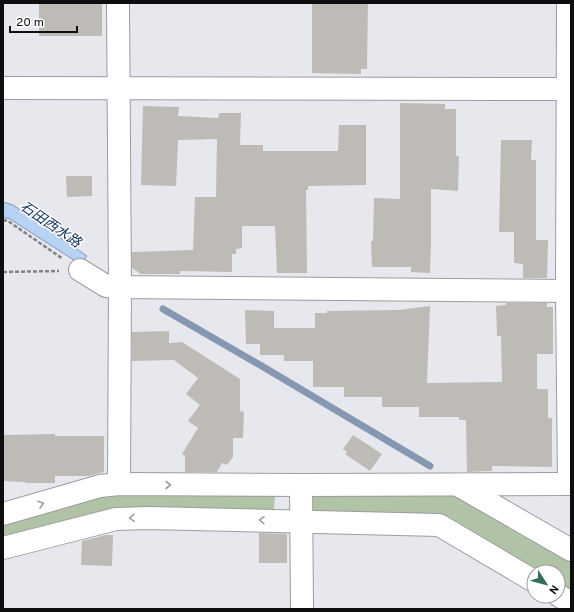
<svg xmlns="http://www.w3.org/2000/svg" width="574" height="612" font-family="Overpass,'Noto Sans JP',sans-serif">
<rect width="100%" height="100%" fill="#e7e8ed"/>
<g fill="#b0c3a7">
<path d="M106,492L275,495L274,508L268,512L3,542V522Z"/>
<path d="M454,492L571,559V592L558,585V572H537L441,514L311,512L307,495Z"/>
</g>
<path fill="#b8d2f6" stroke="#8597b1" d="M3,202L13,205L87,256L80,264L10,219L3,217Z"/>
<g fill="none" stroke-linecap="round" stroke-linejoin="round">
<path stroke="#8597b1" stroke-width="7" d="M163,309L260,365L430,466"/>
</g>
<g fill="#bebbb7">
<rect x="39" y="3" width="63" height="33"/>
<path d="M312,3H368L367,69H361V74L312,73Z"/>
<path d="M400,103L445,104V109H456V156H459L458,191L431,189V243L430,273L411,272V267H372L371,241H373L374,198L400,199Z"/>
<path d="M143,106L179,107L178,116L218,118L219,113H241L240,145H263V151H338L339,125H366V185L308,186V190H306L307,273H277L275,226H242V248L236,249V254H232V272L180,271V274H141L132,268V252L193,250L195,197H216L217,139L178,140L176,186L141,185Z"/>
<path d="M501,140H532L531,160H536V240H548V241L547,278H523V264L514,263V232H499Z"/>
<path d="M66,176H92V196L67,197Z"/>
<path d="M506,303H547V307H553V354H537V389H548V418H552V467L492,466V471L467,472L466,420H459V417H419V407H382V397H344V387H313V361H284V355H260V344H246L245,310L274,311V328H315V313H327V311L399,310L430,306L427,383L502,382L501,336H497L496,306L506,305Z"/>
<path d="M169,331V343L182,342L240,379V411L244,412L243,438H233V457L227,465L222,463L217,472H185V456L182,454L198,428L188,421L200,405L186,394L198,378L174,360L132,361V332Z"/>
<path d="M55,434V436H104V472L89,476H55V483H25V482L3,481V435Z"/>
<path d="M353,435L382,454L370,471L345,454L347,452L343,449Z"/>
<path d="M259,533L287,534V563H259Z"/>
<path d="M106,535H113L112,566L81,565L82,541Z"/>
</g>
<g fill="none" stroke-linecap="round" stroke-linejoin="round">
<defs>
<g id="street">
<path d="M118,3L120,287L119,484"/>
<path d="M568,3L567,291L569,484"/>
<path d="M3,88L571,89"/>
<path d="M80,270L106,286L120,287L571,291"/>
<path d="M301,485L302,609"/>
<path d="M458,485L571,550"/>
<path d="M3,514L100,486L119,484L301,485L571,484"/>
<path d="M3,548L116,519L149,518L439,525L534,581"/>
<path d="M558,595L571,603"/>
</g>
</defs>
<use href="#street" stroke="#9b9ca0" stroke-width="24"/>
<g stroke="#828386" stroke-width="2.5" stroke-dasharray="4 2" stroke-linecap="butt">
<path d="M3,220L8,221L63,259"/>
<path d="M3,272L59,271"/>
</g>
<use href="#street" stroke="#fff" stroke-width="22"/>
</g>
<defs><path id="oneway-chevron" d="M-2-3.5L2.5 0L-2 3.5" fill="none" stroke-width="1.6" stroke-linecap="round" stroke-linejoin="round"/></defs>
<g stroke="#9e9f9f">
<use href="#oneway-chevron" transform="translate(168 485)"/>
<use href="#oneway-chevron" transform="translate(41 504) rotate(-16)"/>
<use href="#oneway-chevron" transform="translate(132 518) rotate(177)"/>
<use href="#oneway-chevron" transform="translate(262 520) rotate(-179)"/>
</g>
<g text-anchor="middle" stroke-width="3" stroke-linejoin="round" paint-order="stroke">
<g font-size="14" font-style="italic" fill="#0f315d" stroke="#fff">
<text transform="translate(51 224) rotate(34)" y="5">石田西水路</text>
</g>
</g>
<rect width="574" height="612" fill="none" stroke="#0d0e0f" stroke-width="8"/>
<g transform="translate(546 584) rotate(126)"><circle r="19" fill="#ffffff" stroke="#9e9f9f"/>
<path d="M0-3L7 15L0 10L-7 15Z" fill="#326f5a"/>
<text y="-6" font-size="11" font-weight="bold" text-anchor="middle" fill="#0d0e0f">N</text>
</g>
<path d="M10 26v6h67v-6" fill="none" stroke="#0d0e0f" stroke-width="2"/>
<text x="16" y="26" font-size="12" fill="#0d0e0f" stroke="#ffffff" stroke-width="3" paint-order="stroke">20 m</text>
</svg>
